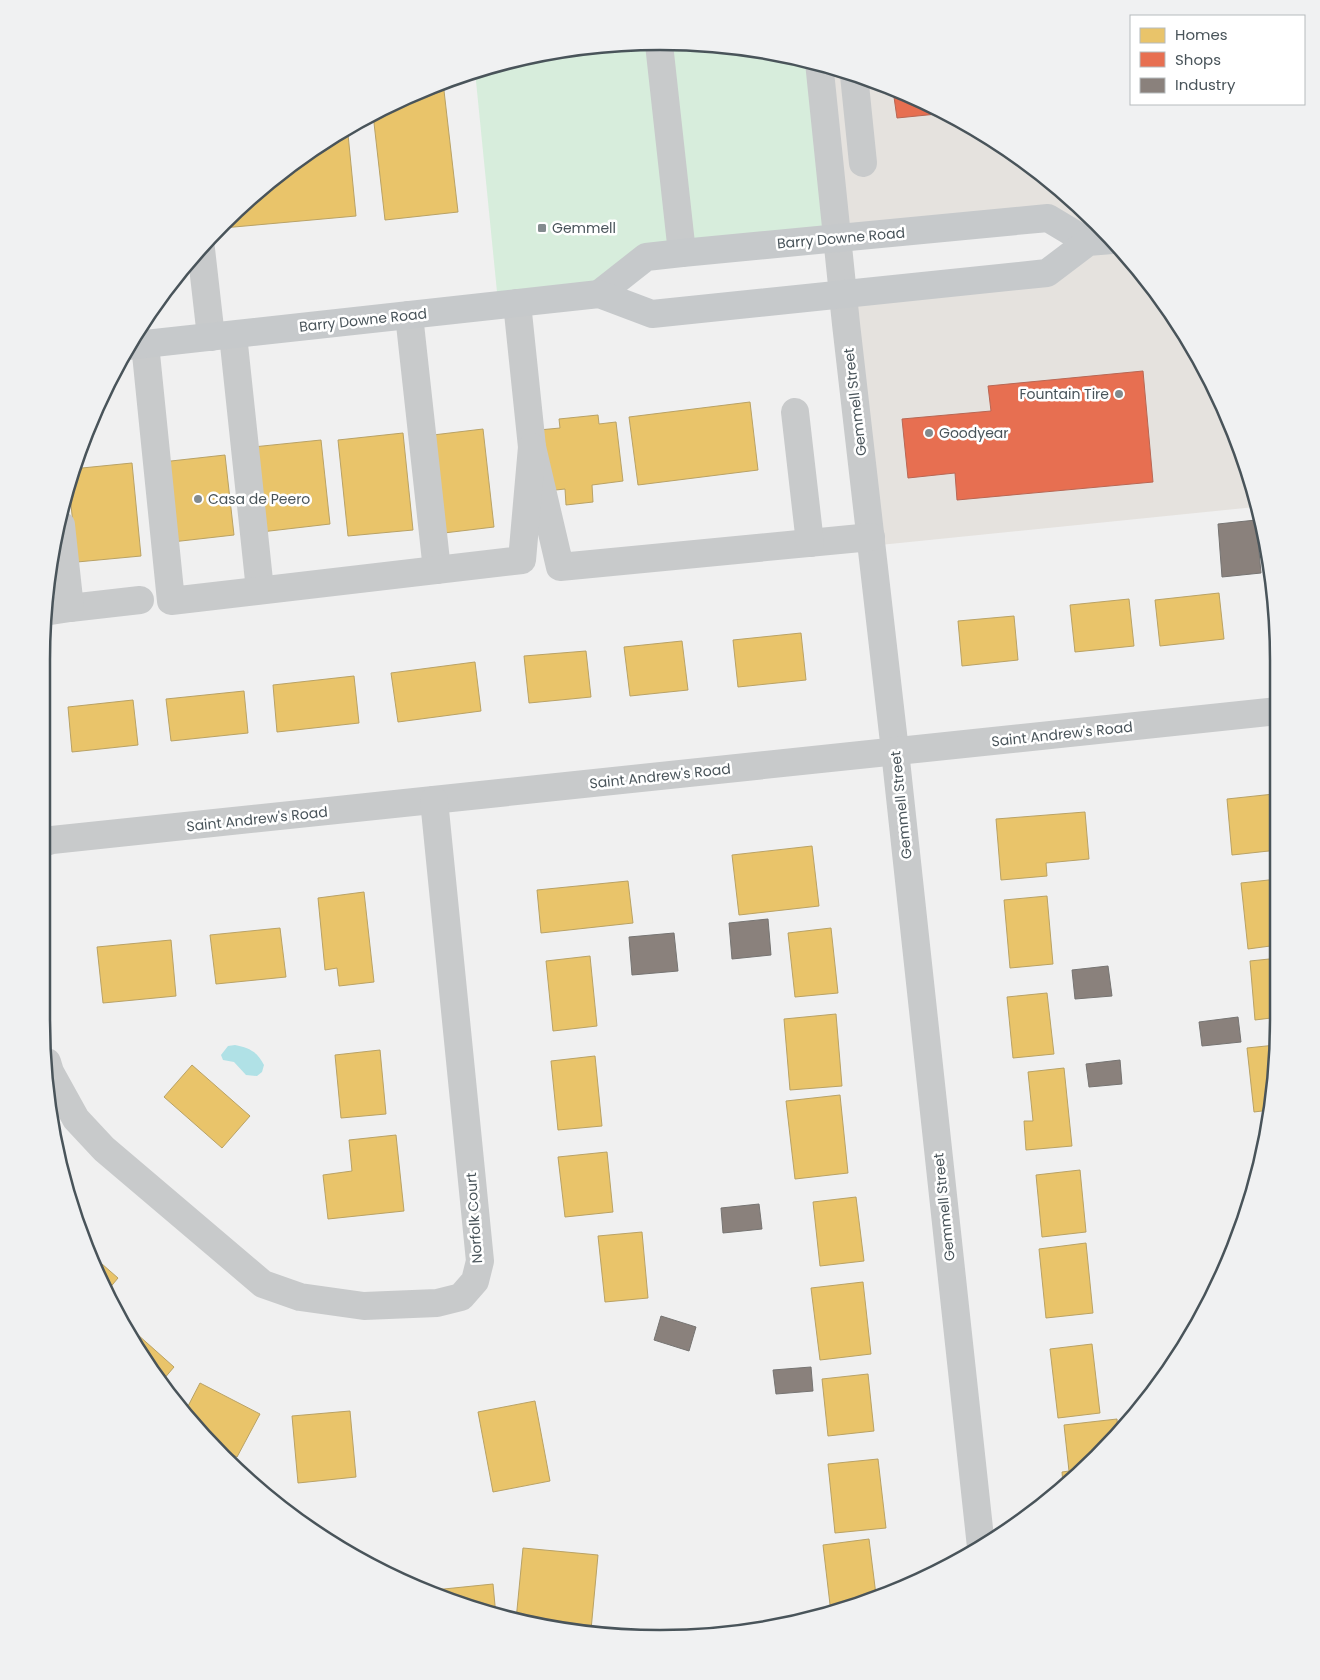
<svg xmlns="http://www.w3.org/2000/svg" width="1320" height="1680" font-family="Poppins,sans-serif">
<rect width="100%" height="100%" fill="#f0f0f0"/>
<path fill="#e5e2de" d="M820,62L933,105L1036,169L1125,252L1196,350L1246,461L1255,507L870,546L842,296L1048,276L1089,240L1065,225L835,235Z"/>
<path fill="#d7eddc" d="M700,43L817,62L835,235L679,251L598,291L498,302L475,71L579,47Z"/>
<path fill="#b0e1e6" d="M235,1045C249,1048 257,1051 264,1065L262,1072L257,1076L246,1075L234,1062L223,1060L221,1055L228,1046Z"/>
<g fill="#e9c46a" stroke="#b9a265">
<path d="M443,82L458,212L385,220L373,114Z"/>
<path d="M348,134L356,216L223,228V226L252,195L335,136Z"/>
<path d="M750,402L758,470L638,485L629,417Z"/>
<path d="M598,415L599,424L616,422L623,481L592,485L593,502L566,505L565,489L546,491L539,430L560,428L559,419Z"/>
<path d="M483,429L494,527L444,533L433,435Z"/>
<path d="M403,433L413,530L348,536L338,440Z"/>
<path d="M321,440L330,524L261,532L253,447Z"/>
<path d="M225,455L234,535L172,542L162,462Z"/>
<path d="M132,463L141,556L77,562L69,486L72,469Z"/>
<path d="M1219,593L1224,639L1160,646L1155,600Z"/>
<path d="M1129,599L1134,646L1075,652L1070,605Z"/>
<path d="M1014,616L1018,660L962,666L958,621Z"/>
<path d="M801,633L806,680L738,687L733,640Z"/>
<path d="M682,641L688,690L630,696L624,647Z"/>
<path d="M586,651L591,697L529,703L524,656Z"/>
<path d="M475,662L481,711L398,722L391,673Z"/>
<path d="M354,676L359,723L277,732L273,685Z"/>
<path d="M244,691L248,733L171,741L166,699Z"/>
<path d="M133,700L138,745L72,752L68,707Z"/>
<path d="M1274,794L1278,850L1232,855L1227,799Z"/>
<path d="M1085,812L1089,859L1046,863L1047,876L1001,880L996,819Z"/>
<path d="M812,846L819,906L739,915L732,855Z"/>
<path d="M1278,879V945L1248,949L1241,883Z"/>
<path d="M628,881L633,923L541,933L537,890Z"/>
<path d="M364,892L374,982L339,986L337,968L325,970L318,898Z"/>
<path d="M1047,896L1053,964L1010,968L1004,900Z"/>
<path d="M280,928L286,977L216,984L210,935Z"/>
<path d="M831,928L838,993L795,997L788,933Z"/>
<path d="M171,940L176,996L103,1003L97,947Z"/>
<path d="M590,956L597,1026L553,1031L546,961Z"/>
<path d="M1279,958V1017L1255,1020L1250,961Z"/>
<path d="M1047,993L1054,1054L1013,1058L1007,997Z"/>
<path d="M836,1014L842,1086L790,1090L784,1019Z"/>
<path d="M1276,1045L1270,1110L1254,1112L1247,1048Z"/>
<path d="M380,1050L386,1114L341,1118L335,1055Z"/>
<path d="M595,1056L602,1126L558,1130L551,1061Z"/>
<path d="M192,1065L250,1116L222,1148L164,1097Z"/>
<path d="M1064,1068L1072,1146L1026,1150L1024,1121H1033L1028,1072Z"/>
<path d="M840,1095L848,1173L795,1179L786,1101Z"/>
<path d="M396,1135L404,1211L328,1219L323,1175L352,1171L349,1140Z"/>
<path d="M607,1152L613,1212L565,1217L558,1157Z"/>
<path d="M1080,1170L1086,1232L1042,1237L1036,1175Z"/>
<path d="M856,1197L864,1261L820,1266L813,1202Z"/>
<path d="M642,1232L648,1298L605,1302L598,1236Z"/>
<path d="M1086,1243L1093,1313L1046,1318L1039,1249Z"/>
<path d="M94,1257L118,1278L108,1290Z"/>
<path d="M863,1282L871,1354L820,1360L811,1288Z"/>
<path d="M119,1318L174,1367L163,1380L124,1330Z"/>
<path d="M1092,1344L1100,1413L1058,1418L1050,1349Z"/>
<path d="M868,1374L874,1431L828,1436L822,1379Z"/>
<path d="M200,1383L260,1414L237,1457L212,1444L186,1410Z"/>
<path d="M535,1401L550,1481L493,1492L478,1412Z"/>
<path d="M350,1411L356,1477L298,1483L292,1416Z"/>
<path d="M1117,1419L1118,1432L1097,1458L1063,1484L1062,1472L1069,1471L1064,1425Z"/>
<path d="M878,1459L886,1528L835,1533L828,1464Z"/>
<path d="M869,1539L876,1595L831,1613L823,1545Z"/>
<path d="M523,1548L598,1555L591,1630L516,1620Z"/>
<path d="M493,1584L496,1616L434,1590Z"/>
</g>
<g fill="#e76f51" stroke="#b86754">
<path d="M893,90L933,105L947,113L897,118Z"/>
<path d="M1143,371L1153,482L957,500L955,473L908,478L902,419L991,411L988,386Z"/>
</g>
<g fill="#8a817c" stroke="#767472">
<path d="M1256,520L1261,573L1222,577L1218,524Z"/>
<path d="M768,919L771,955L732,959L729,923Z"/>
<path d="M674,933L678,971L632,975L629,937Z"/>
<path d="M1108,966L1112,996L1075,999L1072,970Z"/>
<path d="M1238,1017L1241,1042L1202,1046L1199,1022Z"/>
<path d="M1120,1060L1122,1084L1089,1087L1086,1064Z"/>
<path d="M759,1204L762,1229L723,1233L721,1208Z"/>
<path d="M661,1316L696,1327L689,1351L654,1340Z"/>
<path d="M811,1367L813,1391L776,1394L773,1370Z"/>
</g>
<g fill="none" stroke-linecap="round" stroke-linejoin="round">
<g stroke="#c8cacb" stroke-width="28">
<path d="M659,44L682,253"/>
<path d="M819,62L846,324L895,751L981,1547"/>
<path d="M854,75L863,163"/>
<path d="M201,249L211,337"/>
<path d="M517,303L532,447L560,567L871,537"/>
<path d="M409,315L437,570"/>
<path d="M233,335L260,590"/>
<path d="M145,344L171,601L522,560L532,447"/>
<path d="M795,412L810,543"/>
<path d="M70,608L140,600"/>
<path d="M44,612L70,608L61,525"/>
<path d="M42,843L52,840L1278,711"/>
<path d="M47,1062L50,1072L76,1119L104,1149L263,1284L300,1297L364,1306L437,1303L461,1297L475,1281L480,1261L434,800"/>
</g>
<g stroke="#c6c9cb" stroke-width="28">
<path d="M599,294L646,257L682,253L1048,218L1088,242"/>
<path d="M127,346L599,294L652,314L1047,273L1088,242L1112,240"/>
</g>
</g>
<g fill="#838b8e" stroke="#fff" stroke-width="2">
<rect x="537" y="223" width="10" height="10" rx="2.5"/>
<circle cx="1119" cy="394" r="5"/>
<circle cx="929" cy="433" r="5"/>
<circle cx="198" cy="499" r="5"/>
</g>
<g text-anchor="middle" stroke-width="5" stroke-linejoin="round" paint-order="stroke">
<g font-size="14" fill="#49545a" stroke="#fff" text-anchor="start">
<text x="552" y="233">Gemmell</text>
<text x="1109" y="399" text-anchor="end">Fountain Tire</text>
<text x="939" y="438">Goodyear</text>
<text x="208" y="504">Casa de Peero</text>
</g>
<g font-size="14" fill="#49545a" stroke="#fff">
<text transform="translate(841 238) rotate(-5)" y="5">Barry Downe Road</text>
<text transform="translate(363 320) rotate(-6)" y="5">Barry Downe Road</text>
<text transform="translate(855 402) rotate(-97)" y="5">Gemmell Street</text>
<text transform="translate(1062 734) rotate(-6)" y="5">Saint Andrew's Road</text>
<text transform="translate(660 776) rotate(-6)" y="5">Saint Andrew's Road</text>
<text transform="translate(901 805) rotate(-96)" y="5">Gemmell Street</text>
<text transform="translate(257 819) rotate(-6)" y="5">Saint Andrew's Road</text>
<text transform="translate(944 1207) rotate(-96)" y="5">Gemmell Street</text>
<text transform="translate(474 1218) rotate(-94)" y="5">Norfolk Court</text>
</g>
</g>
<path d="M0 0H1320V1680H0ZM660 50H660A610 610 0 0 1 1270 660V1020A610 610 0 0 1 660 1630H660A610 610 0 0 1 50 1020V660A610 610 0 0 1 660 50Z" fill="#f0f1f2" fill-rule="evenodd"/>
<path fill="none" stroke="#49545a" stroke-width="2.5" d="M660 50H660A610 610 0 0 1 1270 660V1020A610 610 0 0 1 660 1630H660A610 610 0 0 1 50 1020V660A610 610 0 0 1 660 50Z"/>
<rect x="1130" y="15" width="175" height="90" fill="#ffffff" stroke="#b6bbbd"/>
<rect x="1140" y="28" width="25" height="15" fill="#e9c46a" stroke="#b6bbbd"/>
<text x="1175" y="40" font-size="15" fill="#49545a">Homes</text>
<rect x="1140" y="52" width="25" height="15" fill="#e76f51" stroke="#b6bbbd"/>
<text x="1175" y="65" font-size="15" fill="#49545a">Shops</text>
<rect x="1140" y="78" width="25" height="15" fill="#8a817c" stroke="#b6bbbd"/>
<text x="1175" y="90" font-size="15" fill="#49545a">Industry</text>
</svg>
